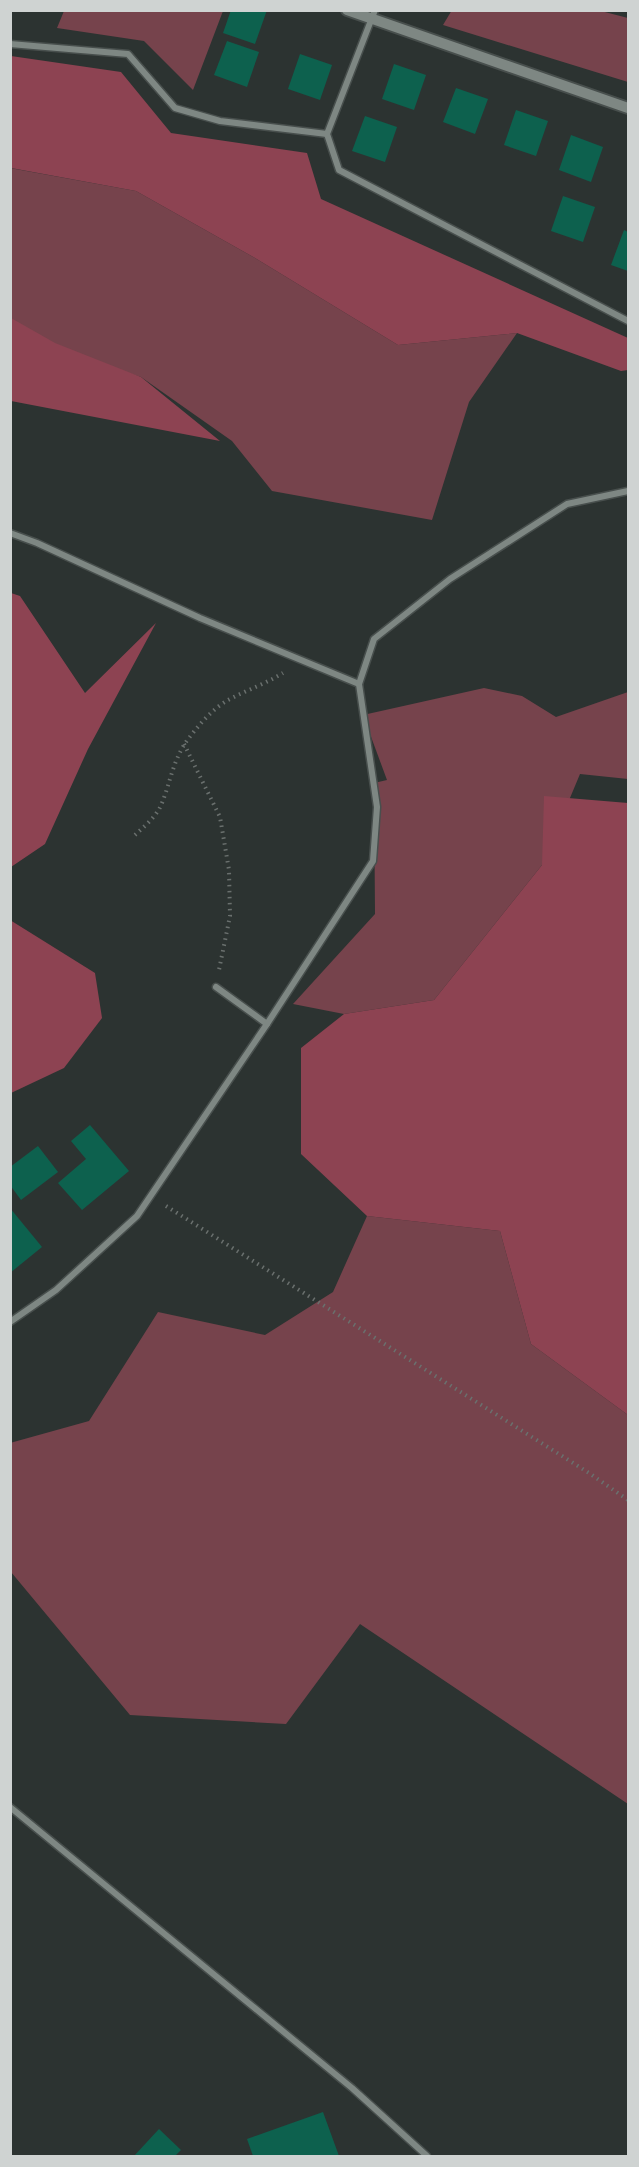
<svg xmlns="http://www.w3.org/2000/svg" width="639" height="2167" font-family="'Open Sans',sans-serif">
<rect width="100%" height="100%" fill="#2c3331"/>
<g fill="#76434c">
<path d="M452,10H597L628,18V82L443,25Z"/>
<path d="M64,11V10L223,11L193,90L144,41L57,28Z"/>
<path d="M10,168L136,191L255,258L398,345L517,333L469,402L432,520L272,491L232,441L141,377L11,335Z"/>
<path d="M484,688L522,696L556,717L628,692V779L580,774L542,865L434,1000L344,1014L293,1004L375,914L374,783L387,780L363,715Z"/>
<path d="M367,1216L500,1231L531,1344L628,1415V1804L360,1624L286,1724L130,1715L11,1572L10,1443L89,1421L158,1312L265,1335L333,1292Z"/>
</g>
<g fill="#8d4352">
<path d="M11,56L121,72L171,133L307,153L321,199L628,338V370L621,371L517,333L398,345L255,258L136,191L11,168Z"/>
<path d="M11,318L55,343L141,377L220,441L11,401Z"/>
<path d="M11,593L20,596L85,693L156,623L88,749L45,844L11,867Z"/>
<path d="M544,796L628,803V1415L531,1344L500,1231L367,1216L301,1154V1048L344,1014L434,1000L542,865Z"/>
<path d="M10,920L95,973L102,1018L64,1068L11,1093Z"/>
</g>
<g fill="#0d614e">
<path d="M231,10H267L255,44L223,33Z"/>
<path d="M227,41L259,52L247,87L214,75Z"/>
<path d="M300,54L332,65L320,100L288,89Z"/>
<path d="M394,64L426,75L414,110L382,99Z"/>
<path d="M456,88L488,99L475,134L443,122Z"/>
<path d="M516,110L548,121L536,156L504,145Z"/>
<path d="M365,116L397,127L385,162L352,151Z"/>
<path d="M571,135L603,147L591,182L559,170Z"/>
<path d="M563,196L595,207L583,242L551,231Z"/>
<path d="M624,230L628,232V271L611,265Z"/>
<path d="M90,1125L129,1171L82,1210L58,1183L86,1159L71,1141Z"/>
<path d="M38,1146L58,1172L21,1200L10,1185V1167Z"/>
<path d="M10,1208L42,1247L10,1273Z"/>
<path d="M323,2112L339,2156H253L247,2139Z"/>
<path d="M159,2129L181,2150L175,2156H134Z"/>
</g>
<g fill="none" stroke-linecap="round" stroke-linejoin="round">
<defs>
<g id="minor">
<path d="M375,10L327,134L339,170L628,321"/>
<path d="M10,44L128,54L175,108L220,121L327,134"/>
<path d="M10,533L37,543L200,618L359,684"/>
<path d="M216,987L267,1024"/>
<path d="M10,1322L56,1290L137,1216L267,1024L373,861L377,807L359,684L374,639L450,579L567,504L628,491"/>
<path d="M10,1807L352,2088L427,2156"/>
</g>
<path id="tertiary" d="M347,10L628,108"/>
</defs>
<use href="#minor" stroke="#484f4d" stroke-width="9"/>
<use href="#tertiary" stroke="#484f4d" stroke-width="14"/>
<g stroke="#6a706e" stroke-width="4" stroke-dasharray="1.5 4.5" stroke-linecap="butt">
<path d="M184,744L220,817L229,870L230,916L219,970"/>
<path d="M135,835C145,826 157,816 162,803C170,783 173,761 186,742C197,727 212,709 228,700C247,690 265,684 283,673"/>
<path d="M166,1206L589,1473L628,1500"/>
</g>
<use href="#minor" stroke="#7e8783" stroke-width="6"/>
<use href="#tertiary" stroke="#7e8783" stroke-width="10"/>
</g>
<rect width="639" height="2167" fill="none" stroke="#cfd3d2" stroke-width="24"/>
</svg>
